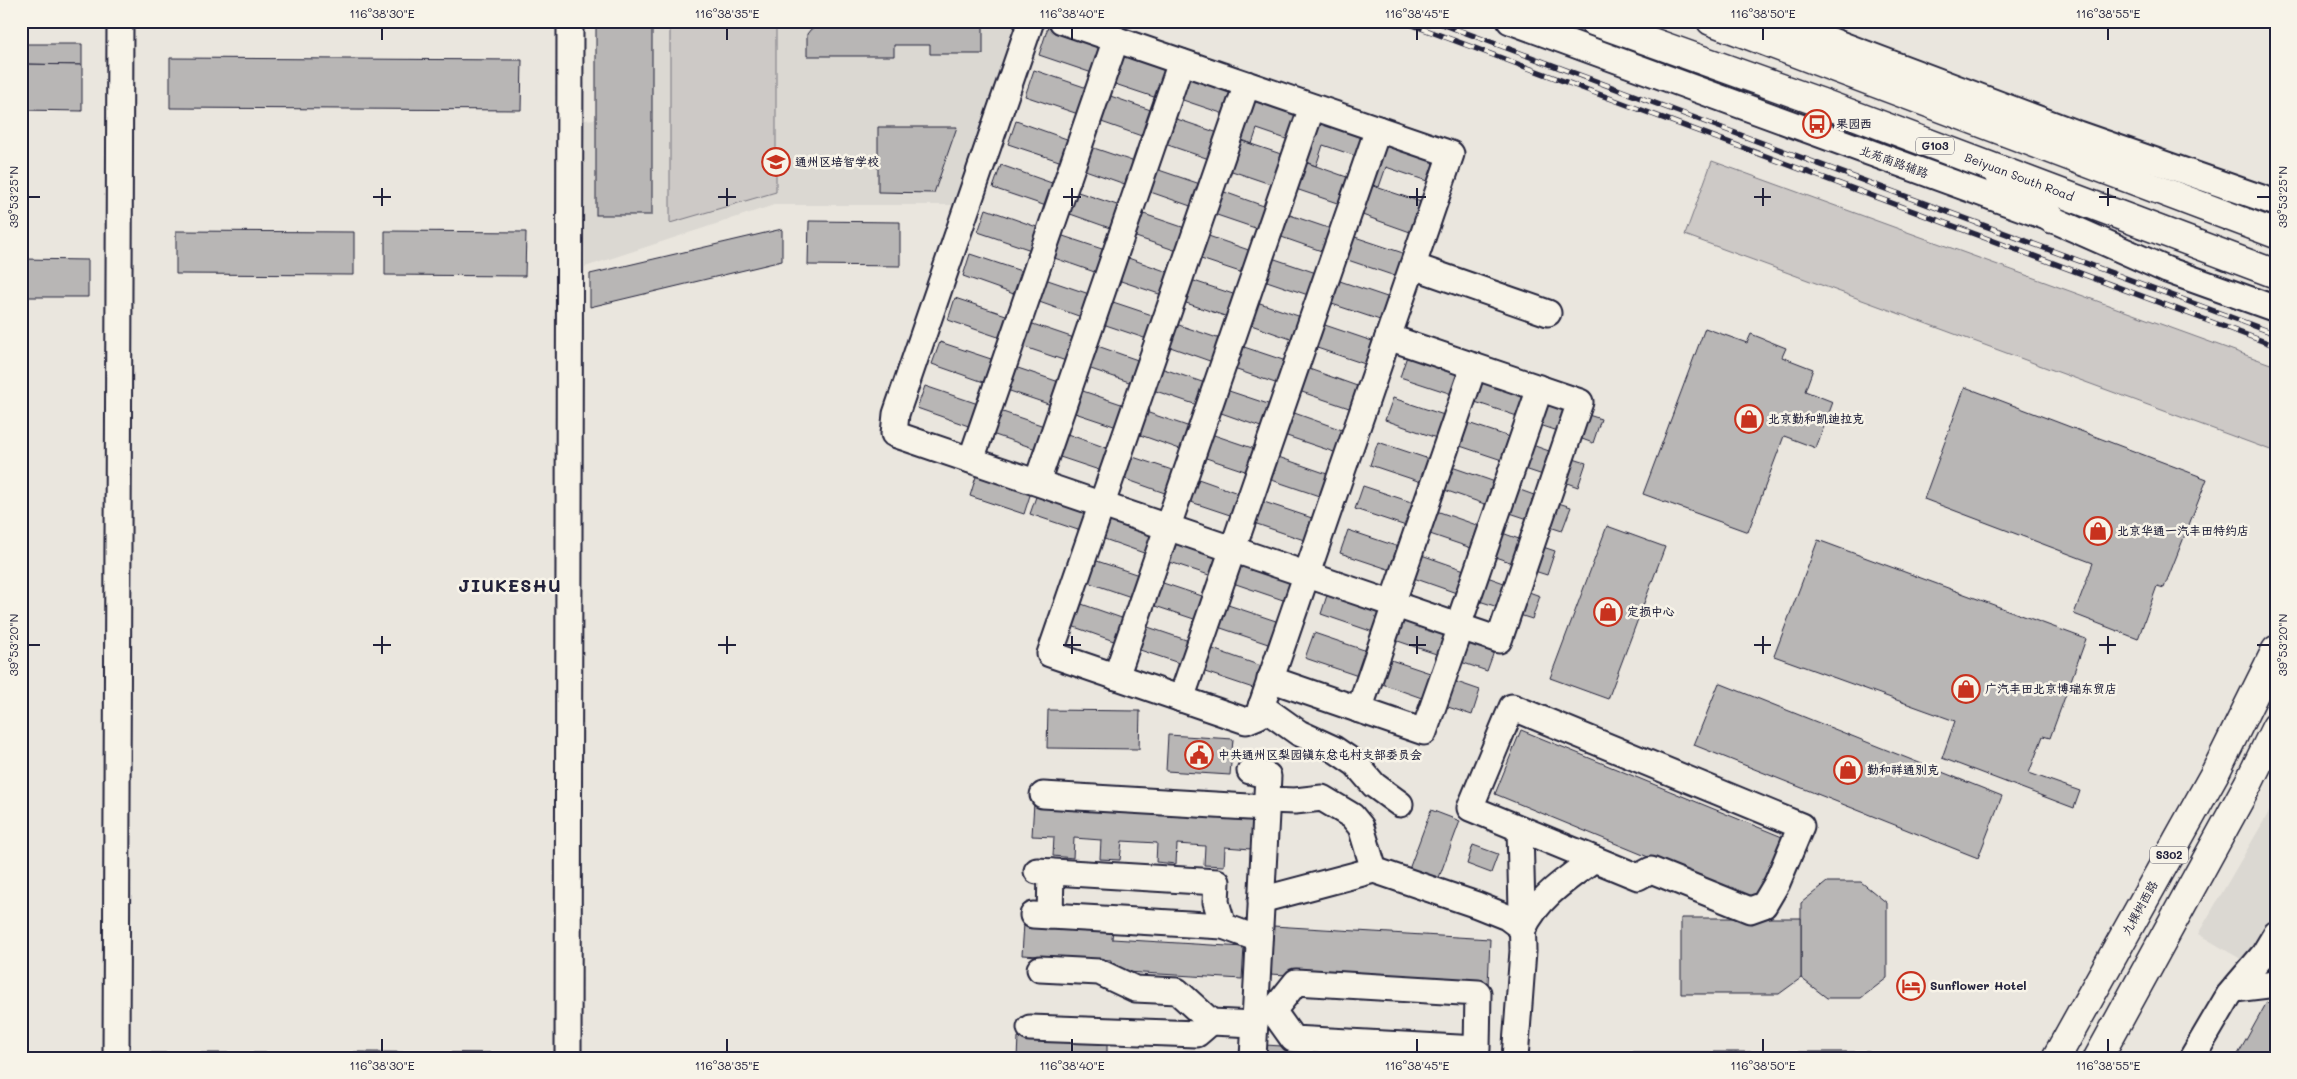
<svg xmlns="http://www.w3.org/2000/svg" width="2297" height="1079" font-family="Mali,'LXGW WenKai TC',sans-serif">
<rect width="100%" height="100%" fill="#eae6de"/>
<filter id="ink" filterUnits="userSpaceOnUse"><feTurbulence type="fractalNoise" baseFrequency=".02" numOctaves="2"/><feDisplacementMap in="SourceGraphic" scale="10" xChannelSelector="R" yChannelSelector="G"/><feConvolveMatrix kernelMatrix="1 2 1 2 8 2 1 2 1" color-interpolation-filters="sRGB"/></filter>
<g filter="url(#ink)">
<g fill="#dbd8d2">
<path d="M596,21H1018L953,205H774L585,267L584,120L596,119Z"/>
<path d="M2276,800V977L2273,978L2198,934Z"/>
</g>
<g fill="#cdc9c6" stroke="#787680">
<path d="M670,21H776V192L670,223Z"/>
<path d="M1712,161L2276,366V452L1685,235Z"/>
</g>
<g fill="#b8b6b5" stroke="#22223b">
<path d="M816,21H983V54H930V45H894V56H807V34L811,29L816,27Z"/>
<rect x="596" y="24" width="56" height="191"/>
<path d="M1048,27L1111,48L1101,76L1039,55Z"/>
<path d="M21,44H82V65L21,64Z"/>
<path d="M1114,49L1176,70L1166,101L1103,80Z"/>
<path d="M170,58L522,60L521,110L170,108Z"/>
<path d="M21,64L82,65V111L21,110Z"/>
<path d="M1034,70L1096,91L1087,117L1025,96Z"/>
<path d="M1179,71L1242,93L1233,117L1171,96Z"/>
<path d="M1099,92L1162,114L1153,140L1090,118Z"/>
<path d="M1245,94L1307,115L1298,143L1257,129L1252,144L1230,136Z"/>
<path d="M1165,115L1227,136L1218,162L1156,141Z"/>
<path d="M1310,116L1373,137L1365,159L1323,145L1316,166L1296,158Z"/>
<path d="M1016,121L1078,143L1071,165L1008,144Z"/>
<path d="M878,127H957L934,193L878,192Z"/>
<path d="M1230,137L1293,158L1282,188L1220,167Z"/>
<path d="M1376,138L1438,160L1430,182L1386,167L1379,187L1361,181Z"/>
<path d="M1082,144L1144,165L1136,188L1074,166Z"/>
<path d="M1296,159L1358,181L1349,207L1287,186Z"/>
<path d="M1001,165L1063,187L1055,209L993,188Z"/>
<path d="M1147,166L1209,187L1202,210L1139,188Z"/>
<path d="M1361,182L1424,203L1413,233L1351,211Z"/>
<path d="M1066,188L1129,209L1121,232L1059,210Z"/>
<path d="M1213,188L1275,210L1267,232L1205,211Z"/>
<path d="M986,209L1048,231L1040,253L978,232Z"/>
<path d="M1132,210L1194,231L1186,254L1124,233Z"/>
<path d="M1278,211L1340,232L1333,255L1270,233Z"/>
<path d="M809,221L900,222V266L808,265Z"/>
<path d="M782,229V261L590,307V274Z"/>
<path d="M176,231L354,232V275L176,274Z"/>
<path d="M385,231L526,232L525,276L385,275Z"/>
<path d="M1051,232L1114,253L1106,276L1043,254Z"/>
<path d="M1197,232L1260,254L1252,276L1189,255Z"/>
<path d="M1343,233L1406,254L1398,277L1336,256Z"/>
<path d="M970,254L1033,275L1025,298L963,276Z"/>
<path d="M1117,254L1179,276L1171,298L1109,277Z"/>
<path d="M1263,255L1325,276L1317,298L1255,277Z"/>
<path d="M21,259L88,260V297H21Z"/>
<path d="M1036,276L1098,297L1090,320L1028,298Z"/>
<path d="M1182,277L1245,298L1237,320L1174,299Z"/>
<path d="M1328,277L1390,298L1383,321L1320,300Z"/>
<path d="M955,298L1018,319L1010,341L948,320Z"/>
<path d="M1101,298L1164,319L1156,342L1094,321Z"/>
<path d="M1248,299L1310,320L1302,343L1240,321Z"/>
<path d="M1021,320L1083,341L1075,364L1013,343Z"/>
<path d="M1167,321L1229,342L1221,365L1159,343Z"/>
<path d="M1313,321L1375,342L1368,365L1305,344Z"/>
<path d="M1705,328L1747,343L1751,334L1786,348L1782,357L1813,369L1805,391L1833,402L1816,448L1784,436L1748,532L1643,494Z"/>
<path d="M940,342L1003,363L995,386L932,364Z"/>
<path d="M1086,342L1149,364L1141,386L1079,365Z"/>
<path d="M1232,343L1295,364L1287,387L1225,366Z"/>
<path d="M1408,353L1468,374L1461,397L1400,377Z"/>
<path d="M1006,364L1068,385L1060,408L998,387Z"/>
<path d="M1152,365L1214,386L1206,408L1144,387Z"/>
<path d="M1298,365L1360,387L1352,409L1290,388Z"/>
<path d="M1474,376L1534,396L1526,419L1466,399Z"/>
<path d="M925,386L987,407L980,430L917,408Z"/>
<path d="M1071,387L1133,408L1126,430L1063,409Z"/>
<path d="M1217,387L1280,408L1272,431L1210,409Z"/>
<path d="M1965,387L2207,479L2164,588L2157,586L2138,639L2074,614L2093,563L1924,499Z"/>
<path d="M1393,398L1453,418L1445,441L1385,420Z"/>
<path d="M1539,398L1575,410L1567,434L1531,422Z"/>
<path d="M991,408L1053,429L1045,452L983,431Z"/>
<path d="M1137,409L1199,430L1191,453L1129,431Z"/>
<path d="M1283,409L1345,431L1337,453L1275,432Z"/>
<path d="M1579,412L1601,419L1593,443L1571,435Z"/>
<path d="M1459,420L1519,440L1511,463L1451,443Z"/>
<path d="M1056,430L1118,452L1111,474L1048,453Z"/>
<path d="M1202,431L1264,452L1257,475L1194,454Z"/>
<path d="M1378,442L1438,462L1430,485L1370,465Z"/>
<path d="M1524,442L1560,455L1552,478L1516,466Z"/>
<path d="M1121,453L1184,474L1176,497L1114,475Z"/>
<path d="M1267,453L1330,475L1322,497L1260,476Z"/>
<path d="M1564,456L1586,463L1578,487L1556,479Z"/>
<path d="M1443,464L1504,485L1496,508L1436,487Z"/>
<path d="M978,470L1032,489L1024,514L970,496Z"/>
<path d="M1187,475L1249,497L1242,519L1179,498Z"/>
<path d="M1363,486L1423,506L1415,529L1355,509Z"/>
<path d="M1509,486L1545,499L1537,522L1501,510Z"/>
<path d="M1038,491L1098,511L1090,534L1030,514Z"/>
<path d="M1252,498L1315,519L1307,541L1245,520Z"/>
<path d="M1549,500L1571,507L1562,531L1541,524Z"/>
<path d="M1428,508L1488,529L1480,551L1421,531Z"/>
<path d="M1104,513L1163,534L1155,557L1096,536Z"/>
<path d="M1607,526L1665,547L1608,699L1550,678Z"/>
<path d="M1348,530L1408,550L1400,573L1340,553Z"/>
<path d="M1494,530L1530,543L1522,566L1486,554Z"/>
<path d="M1169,536L1229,556L1221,579L1161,559Z"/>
<path d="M1818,540L2086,639L2050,738L2043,736L2029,773L2080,791L2074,808L1942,758L1955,721L1774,656Z"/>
<path d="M1534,544L1555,551L1547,575L1525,568Z"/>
<path d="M1413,552L1473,573L1465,596L1405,575Z"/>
<path d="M1088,558L1148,578L1140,600L1081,580Z"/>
<path d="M1235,558L1294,578L1286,601L1227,581Z"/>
<path d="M1479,574L1515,587L1507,610L1470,598Z"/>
<path d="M1154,580L1214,600L1206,623L1146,603Z"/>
<path d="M1518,588L1540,596L1532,619L1510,612Z"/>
<path d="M1329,589L1391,610L1382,635L1321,614Z"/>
<path d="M1073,601L1133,622L1125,645L1066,624Z"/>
<path d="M1219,602L1279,622L1271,645L1212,625Z"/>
<path d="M1395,612L1457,633L1448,658L1386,637Z"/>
<path d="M1139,624L1198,644L1191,667L1131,647Z"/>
<path d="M1314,633L1376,654L1367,679L1305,658Z"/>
<path d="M1463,635L1496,646L1487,671L1455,660Z"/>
<path d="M1204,646L1264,667L1256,689L1196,669Z"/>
<path d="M1379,656L1442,677L1433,702L1371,680Z"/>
<path d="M1448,679L1480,690L1472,715L1439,704Z"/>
<path d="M1719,683L2002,796L1978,858L1694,745Z"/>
<path d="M1048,710L1140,711L1139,749L1047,748Z"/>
<path d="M1521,730L1787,839L1760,903L1495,794Z"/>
<path d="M1168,735L1233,739L1230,775L1166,771Z"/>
<path d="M1034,802L1253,815L1251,849L1225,847L1224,866L1204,865L1205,846L1177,844L1176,864L1156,862L1157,843L1122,841L1120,860L1100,859L1101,840L1074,838L1073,858L1053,856L1054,837L1032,836Z"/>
<path d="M1431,810L1460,821L1437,883L1408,872Z"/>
<path d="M1473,845L1498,854L1491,873L1467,864Z"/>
<path d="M1827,882H1861L1887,903V978L1861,998H1827L1801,978V903Z"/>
<path d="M1681,918H1801V978L1779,994H1681Z"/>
<path d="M1024,923L1113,928L1112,939L1244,947L1242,979L1110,971L1111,960L1022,955Z"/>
<path d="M1273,926L1490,939L1488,986L1270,974Z"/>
<path d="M2267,1002L2276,1006V1058H2236Z"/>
<path d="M1018,1037L1107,1042V1053L1189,1058H1017Z"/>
<path d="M1265,1045L1482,1058H1264Z"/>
<path d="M354,1052L538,1053V1058H354Z"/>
<rect x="1609" y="1052" width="260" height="6"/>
<rect x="136" y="1053" width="188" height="5"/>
</g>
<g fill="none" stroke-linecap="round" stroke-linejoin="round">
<path stroke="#c2bfbd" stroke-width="25" stroke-dasharray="25 12" stroke-linecap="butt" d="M2251,969L2276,965"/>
<defs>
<g id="minor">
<path d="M1031,21L896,414L894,434L1499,640L1580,402L1388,337"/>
<path d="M1062,21L1451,154L1258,716L1246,721L1050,654L1247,84"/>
<path d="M1510,21L2052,219L2167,270L2276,309"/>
<path d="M1779,21L2078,134L2276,203"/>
<path d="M1413,266L1548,313"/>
<path d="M971,460L1116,39"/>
<path d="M1037,482L1181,62"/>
<path d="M1392,604L1474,366"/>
<path d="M1458,626L1540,388"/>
<path d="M1116,677L1312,107"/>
<path d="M1270,679L1424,732L1461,627"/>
<path d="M1181,699L1378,129"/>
<path d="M1261,706L1299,733L1334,749L1356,764L1374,785L1400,804"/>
<path d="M1512,707L1801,826L1777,883L1764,905L1750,910L1651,870L1638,877L1470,808Z"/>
<path d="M1359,710L1395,605"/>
<path d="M1250,771L1268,776L1253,1058"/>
<path d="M1043,795L1266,808"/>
<path d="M1267,800L1295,801L1322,798L1352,816L1361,827L1374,870"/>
<path d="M1037,871L1217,882L1216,902L1223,926"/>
<path d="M1261,900L1374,870L1477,905L1507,917L1523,929"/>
<path d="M1033,915L1223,926L1253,937H1259"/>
<path d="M1050,916L1051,872"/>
<path d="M1523,929C1538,897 1567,879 1594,859"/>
<path d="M1040,969L1099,972L1135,989L1177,991L1211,1022L1255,1024"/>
<path d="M1296,982L1478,993L1477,1049L1293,1039L1273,1011Z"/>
<path d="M2235,989L2276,984"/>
<path d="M1030,1028L1197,1034L1211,1022"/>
<path d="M116,1058L120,21"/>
<path d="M568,1058L570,21"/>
<path d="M1515,1058L1523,951L1520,829"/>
<path d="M2192,1058L2229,995L2264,954L2276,934"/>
</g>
<g id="major">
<path d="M2056,1058L2216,771L2276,650"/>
<path d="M2098,1058L2248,784L2276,727"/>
</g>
<g id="highway">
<path id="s1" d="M1593,21L1822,103L2276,274"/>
<path d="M1711,21L2276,234"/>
<path d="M2001,179L2052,219"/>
</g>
</defs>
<use href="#minor" stroke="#22223b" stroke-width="29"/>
<use href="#major" stroke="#22223b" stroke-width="31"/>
<use href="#highway" stroke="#22223b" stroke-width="31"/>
<use href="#minor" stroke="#f7f3e8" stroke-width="25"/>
<use href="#major" stroke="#f7f3e8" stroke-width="28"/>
<use href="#highway" stroke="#f7f3e8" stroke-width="28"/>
<defs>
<g id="rail">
<path d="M1402,21L2276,346"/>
<path d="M1434,21L2276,334"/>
</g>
</defs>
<use href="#rail" stroke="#22223b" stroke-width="5.5"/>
<use href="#rail" stroke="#f7f3e8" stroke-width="4" stroke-dasharray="11" stroke-linecap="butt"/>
</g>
</g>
<path fill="none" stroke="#22223b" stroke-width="2" d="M382,28V40M727,28V40M1072,28V40M1417,28V40M1763,28V40M2108,28V40M382,188V206M727,188V206M1072,188V206M1417,188V206M1763,188V206M2108,188V206M28,197H40M373,197H391M718,197H736M1063,197H1081M1409,197H1426M1754,197H1771M2099,197H2116M2257,197H2270M382,636V654M727,636V654M1072,636V654M1417,636V654M1763,636V654M2108,636V654M28,645H40M373,645H391M718,645H736M1063,645H1081M1409,645H1426M1754,645H1771M2099,645H2116M2257,645H2270M382,1039V1052M727,1039V1052M1072,1039V1052M1417,1039V1052M1763,1039V1052M2108,1039V1052"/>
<defs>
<symbol id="bus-ring" viewBox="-11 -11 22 22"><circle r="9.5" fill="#f7f3e8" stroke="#c8321e" stroke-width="1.5"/><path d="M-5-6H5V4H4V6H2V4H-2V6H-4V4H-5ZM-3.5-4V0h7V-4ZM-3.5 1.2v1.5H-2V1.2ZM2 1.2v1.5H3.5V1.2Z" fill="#c8321e"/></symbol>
<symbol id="school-ring" viewBox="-11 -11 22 22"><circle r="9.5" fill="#f7f3e8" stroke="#c8321e" stroke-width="1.5"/><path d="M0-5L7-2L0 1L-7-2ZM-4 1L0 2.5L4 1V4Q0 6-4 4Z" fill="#c8321e"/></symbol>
<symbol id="shop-ring" viewBox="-11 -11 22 22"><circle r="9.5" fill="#f7f3e8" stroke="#c8321e" stroke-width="1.5"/><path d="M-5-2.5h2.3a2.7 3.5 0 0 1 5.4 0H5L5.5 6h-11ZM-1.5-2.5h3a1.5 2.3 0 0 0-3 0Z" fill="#c8321e"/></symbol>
<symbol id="civic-ring" viewBox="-11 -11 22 22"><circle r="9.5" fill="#f7f3e8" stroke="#c8321e" stroke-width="1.5"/><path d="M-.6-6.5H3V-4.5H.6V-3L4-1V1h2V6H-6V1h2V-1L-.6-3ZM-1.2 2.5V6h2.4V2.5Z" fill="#c8321e"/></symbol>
<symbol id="hotel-ring" viewBox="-11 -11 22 22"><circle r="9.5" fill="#f7f3e8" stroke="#c8321e" stroke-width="1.5"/><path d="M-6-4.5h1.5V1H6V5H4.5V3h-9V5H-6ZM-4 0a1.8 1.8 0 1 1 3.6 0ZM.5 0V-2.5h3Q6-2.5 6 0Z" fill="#c8321e"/></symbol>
</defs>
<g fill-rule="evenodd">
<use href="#bus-ring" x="1801" y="108" width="32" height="32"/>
<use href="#school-ring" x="760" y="146" width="32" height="32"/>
<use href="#shop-ring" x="1733" y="403" width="32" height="32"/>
<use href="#shop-ring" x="2082" y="515" width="32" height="32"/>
<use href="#shop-ring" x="1592" y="596" width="32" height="32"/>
<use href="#shop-ring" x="1950" y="673" width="32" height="32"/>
<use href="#civic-ring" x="1183" y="739" width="32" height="32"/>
<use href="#shop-ring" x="1832" y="754" width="32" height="32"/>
<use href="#hotel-ring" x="1895" y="970" width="32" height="32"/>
</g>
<g text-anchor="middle" stroke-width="5" stroke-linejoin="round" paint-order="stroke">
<g fill="#f7f3e8" stroke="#62616f" stroke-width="1">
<rect x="1916" y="137.5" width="38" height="17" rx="4"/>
<rect x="2150" y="846.5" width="38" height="17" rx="4"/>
</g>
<g font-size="11" font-weight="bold" fill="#22223b">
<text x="1935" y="150">G103</text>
<text x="2169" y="859">S302</text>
</g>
<g font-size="12" font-weight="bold" fill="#22223b" stroke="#f7f3e8" text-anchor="start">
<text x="1836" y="128">果园西</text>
<text x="795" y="166">通州区培智学校</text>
<text x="1768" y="423">北京勤和凯迪拉克</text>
<text x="2117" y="535">北京华通一汽丰田特约店</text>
<text x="1627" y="616">定损中心</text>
<text x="1985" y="693">广汽丰田北京博瑞东贸店</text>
<text x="1218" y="759">中共通州区梨园镇东总屯村支部委员会</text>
<text x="1867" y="774">勤和祥通别克</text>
<text x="1930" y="990">Sunflower Hotel</text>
</g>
<g font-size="12" fill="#22223b" stroke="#f7f3e8">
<text transform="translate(1894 162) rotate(20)" y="4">北苑南路辅路</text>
<text dy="4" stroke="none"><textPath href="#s1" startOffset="454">Beiyuan South Road</textPath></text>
<text transform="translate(2140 908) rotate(-61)" y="4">九棵树西路</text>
</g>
<g font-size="18" font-weight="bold" letter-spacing="1" fill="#22223b" stroke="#f7f3e8">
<text x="510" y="592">JIUKESHU</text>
</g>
</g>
<rect width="2297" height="1079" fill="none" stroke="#f7f3e8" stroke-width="55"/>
<rect x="28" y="28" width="2242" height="1024" fill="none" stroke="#22223b" stroke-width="2"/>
<g font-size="12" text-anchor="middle" fill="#22223b">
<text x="382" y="18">116°38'30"E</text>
<text x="727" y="18">116°38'35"E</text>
<text x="1072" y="18">116°38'40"E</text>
<text x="1417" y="18">116°38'45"E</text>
<text x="1763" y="18">116°38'50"E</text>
<text x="2108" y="18">116°38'55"E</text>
<text transform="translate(14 197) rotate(-90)" y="4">39°53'25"N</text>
<text transform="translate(2283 197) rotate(-90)" y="4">39°53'25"N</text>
<text transform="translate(14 645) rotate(-90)" y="4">39°53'20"N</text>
<text transform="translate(2283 645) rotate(-90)" y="4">39°53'20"N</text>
<text x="382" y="1070">116°38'30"E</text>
<text x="727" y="1070">116°38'35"E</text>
<text x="1072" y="1070">116°38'40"E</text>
<text x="1417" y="1070">116°38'45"E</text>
<text x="1763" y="1070">116°38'50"E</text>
<text x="2108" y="1070">116°38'55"E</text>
</g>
</svg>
